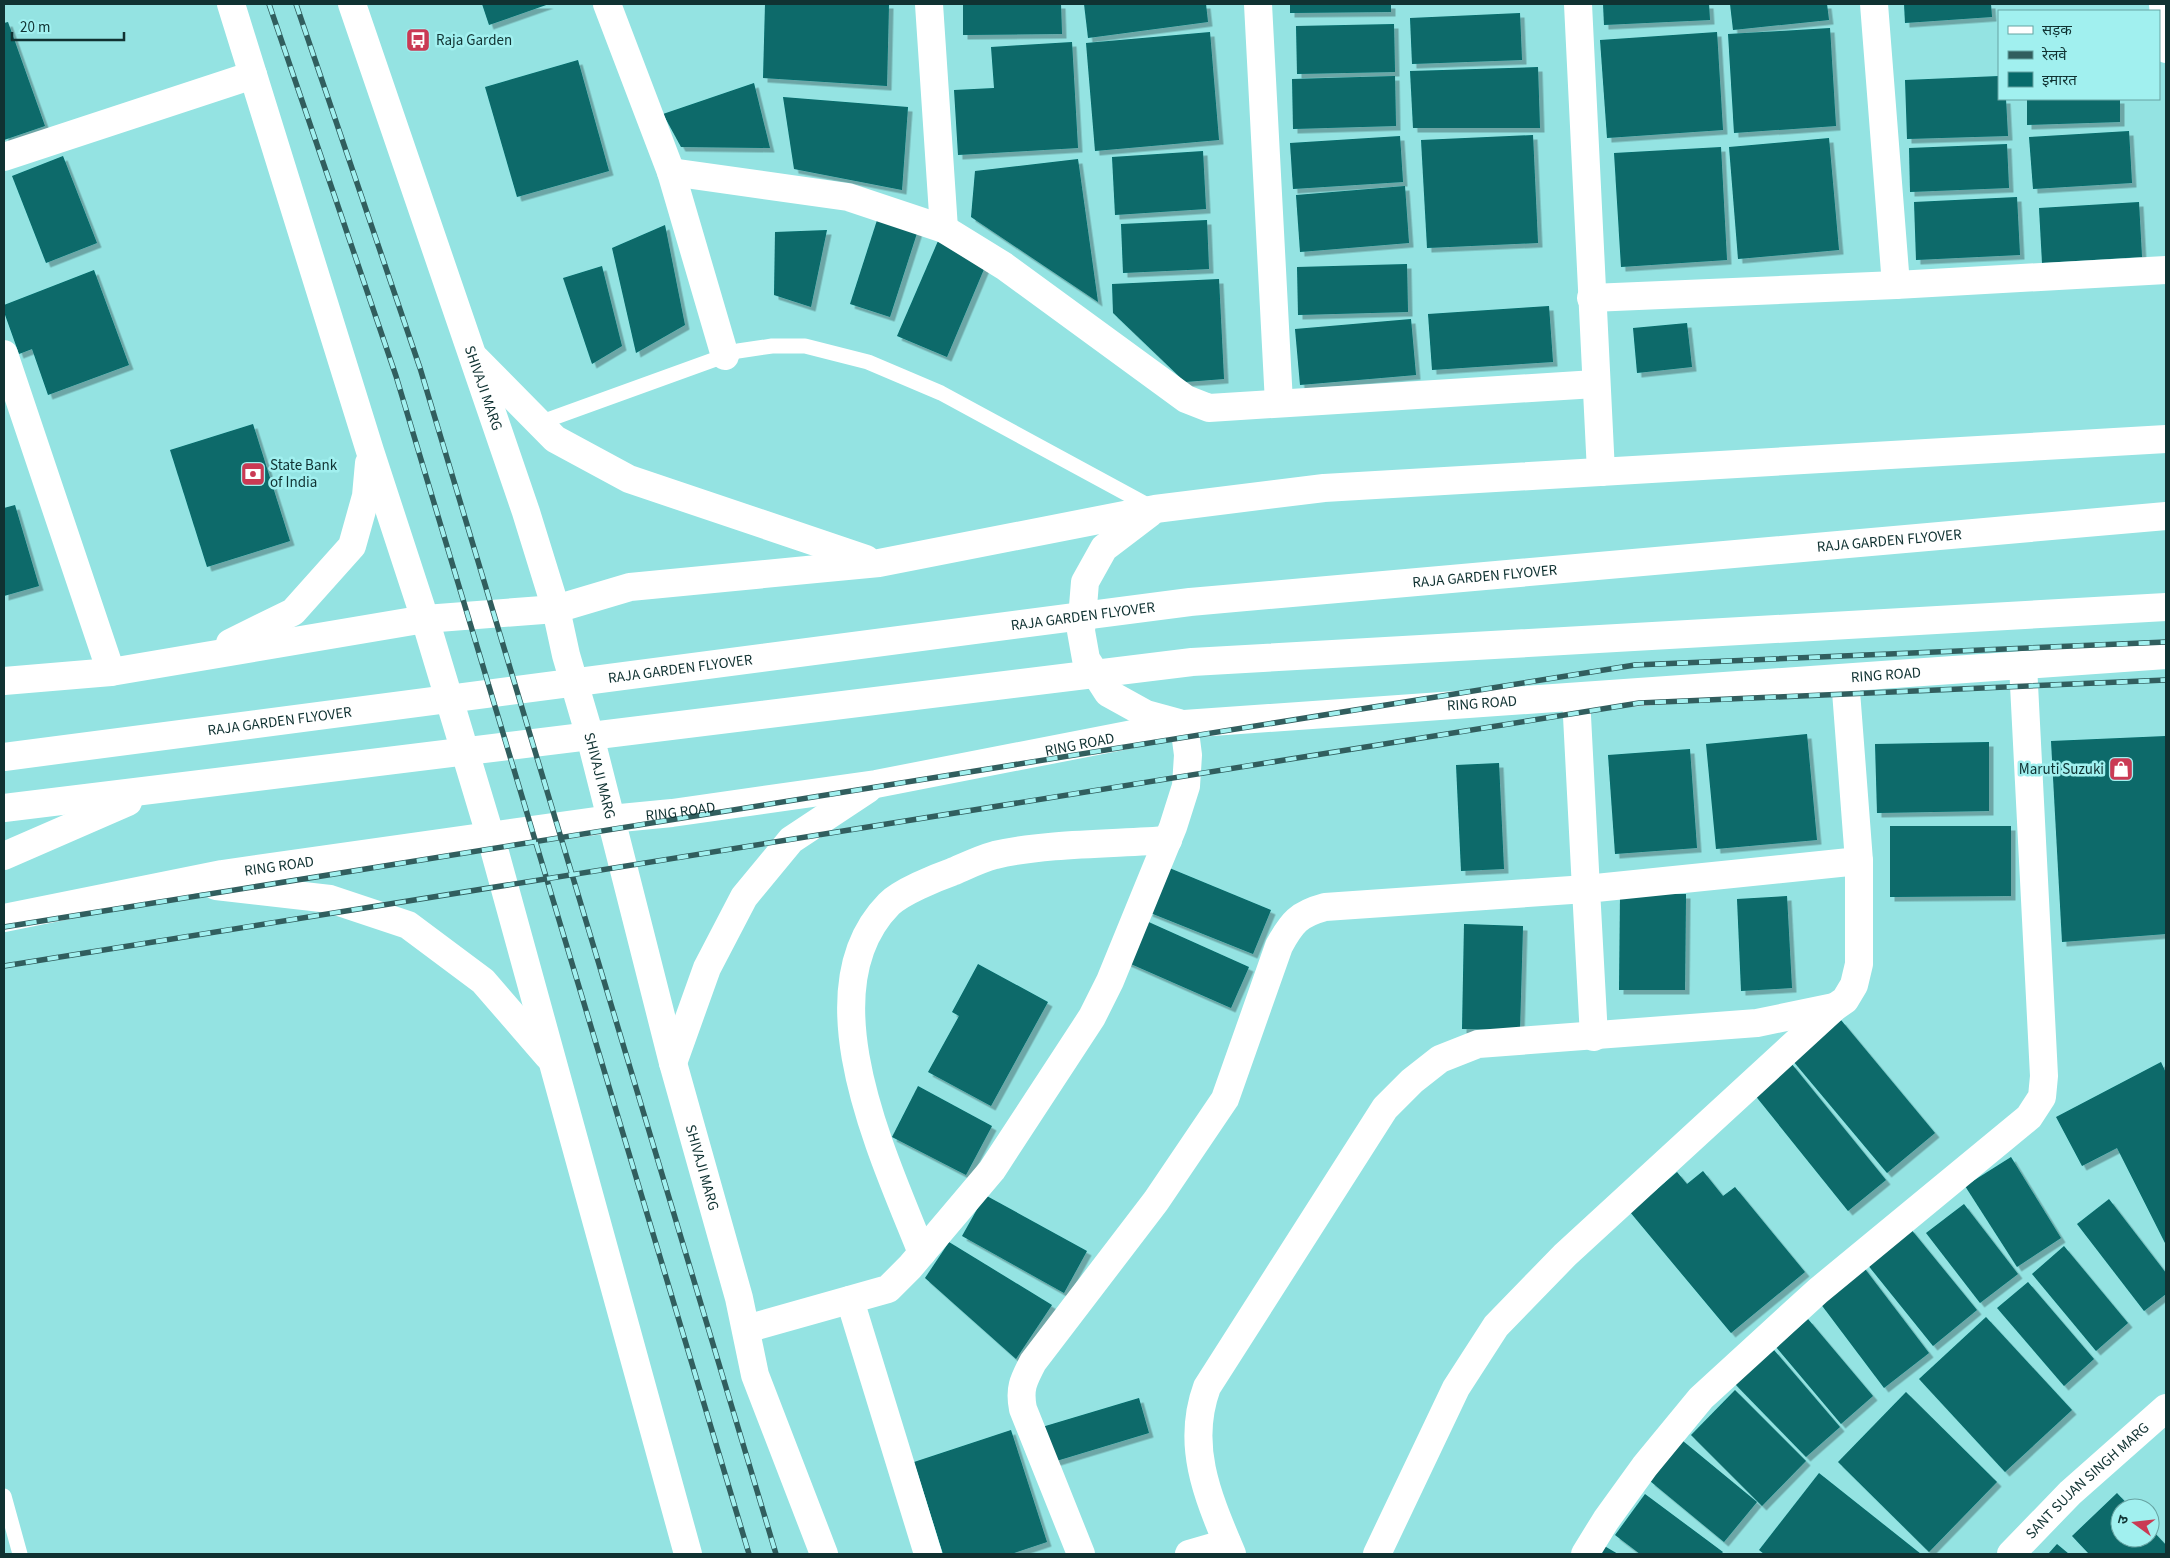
<svg xmlns="http://www.w3.org/2000/svg" width="2170" height="1558" font-family="'Source Sans 3','Noto Sans Devanagari',sans-serif">
<defs>
<filter id="shadow"><feDropShadow dx="4.5" dy="4.5" stdDeviation="0" flood-color="#0004"/></filter>
</defs>
<rect width="100%" height="100%" fill="#94e3e2"/>
<g fill="#076b6b" filter="url(#shadow)">
<path d="M482,4H549L489,25Z"/>
<path d="M765,4H889L887,86L763,78Z"/>
<path d="M963,4H1061L1062,34L963,35Z"/>
<path d="M1084,4H1206L1208,22L1088,38Z"/>
<path d="M1290,4H1391V12L1290,13Z"/>
<path d="M1603,4H1709L1710,20L1604,25Z"/>
<path d="M1730,4H1827L1829,20L1733,30Z"/>
<path d="M1904,4H1991L1992,17L1905,23Z"/>
<path d="M1520,13L1522,60L1412,64L1410,18Z"/>
<path d="M8,22L45,126L4,140V23Z"/>
<path d="M1394,24L1395,72L1297,74L1296,26Z"/>
<path d="M1830,28L1836,126L1734,133L1728,34Z"/>
<path d="M1210,32L1219,140L1095,151L1086,43Z"/>
<path d="M1717,32L1723,130L1607,138L1600,40Z"/>
<path d="M1072,42L1078,148L958,155L954,90L994,88L991,47Z"/>
<path d="M578,60L609,171L517,197L485,87Z"/>
<path d="M1538,67L1540,128H1413L1410,71Z"/>
<path d="M1395,76L1396,126L1293,129L1292,79Z"/>
<path d="M1999,76V99H2006L2008,136L1907,139L1905,80Z"/>
<path d="M754,83L770,148L681,147L663,114Z"/>
<path d="M783,97L908,107L902,190L794,169Z"/>
<path d="M2027,99H2120V122L2027,125Z"/>
<path d="M2129,131L2132,183L2033,189L2029,137Z"/>
<path d="M1533,135L1538,243L1427,248L1421,140Z"/>
<path d="M1400,136L1403,182L1293,189L1290,143Z"/>
<path d="M1829,138L1839,250L1738,259L1729,147Z"/>
<path d="M2007,144L2009,188L1910,192L1909,148Z"/>
<path d="M1721,147L1727,260L1621,267L1614,153Z"/>
<path d="M1203,151L1206,209L1115,215L1112,157Z"/>
<path d="M63,156L97,243L46,263L12,176Z"/>
<path d="M1078,159L1098,302L971,217L975,171Z"/>
<path d="M1405,186L1409,243L1300,252L1296,195Z"/>
<path d="M2017,197L2020,255L1916,260L1914,202Z"/>
<path d="M2139,202L2142,257L2042,263L2039,208Z"/>
<path d="M879,214L919,227L890,317L850,304Z"/>
<path d="M1207,220L1209,269L1123,273L1121,224Z"/>
<path d="M665,225L685,325L636,353L612,248Z"/>
<path d="M827,230L811,307L774,295L775,232Z"/>
<path d="M938,241L987,262L947,357L897,336Z"/>
<path d="M1407,264L1408,312L1298,315L1297,267Z"/>
<path d="M602,266L622,346L592,364L563,278Z"/>
<path d="M94,270L129,365L48,395L32,349L19,354L4,312V305Z"/>
<path d="M1219,279L1224,379L1185,382L1113,313L1112,284Z"/>
<path d="M1549,306L1553,362L1432,370L1428,314Z"/>
<path d="M1411,319L1416,375L1300,385L1295,329Z"/>
<path d="M1687,323L1692,367L1637,373L1633,328Z"/>
<path d="M253,424L290,541L207,567L170,450Z"/>
<path d="M15,505L39,586L4,596V508Z"/>
<path d="M1807,734L1817,840L1716,849L1706,744Z"/>
<path d="M2166,736V934L2062,942L2051,741Z"/>
<path d="M1989,742V811L1877,813L1875,744Z"/>
<path d="M1690,749L1697,848L1615,854L1608,755Z"/>
<path d="M1499,763L1504,869L1461,871L1456,765Z"/>
<path d="M1890,826H2011V896L1890,897Z"/>
<path d="M1167,867L1271,910L1253,954L1148,912Z"/>
<path d="M1620,894H1686L1685,990H1619Z"/>
<path d="M1787,896L1792,988L1741,991L1737,899Z"/>
<path d="M1142,919L1249,967L1231,1008L1124,961Z"/>
<path d="M1464,924L1523,926L1520,1030L1462,1029Z"/>
<path d="M978,964L1048,1002L991,1106L928,1072L959,1016L952,1012Z"/>
<path d="M1841,1020L1935,1133L1887,1173L1793,1061Z"/>
<path d="M2161,1062L2166,1073V1245L2117,1148L2082,1166L2056,1117Z"/>
<path d="M1791,1063L1886,1180L1848,1211L1754,1094Z"/>
<path d="M918,1086L992,1126L966,1175L892,1137Z"/>
<path d="M2011,1157L2061,1238L2017,1267L1965,1186Z"/>
<path d="M1703,1171L1723,1196L1735,1187L1805,1272L1731,1333L1630,1212L1677,1172L1687,1184Z"/>
<path d="M985,1195L1087,1251L1064,1293L962,1236Z"/>
<path d="M2109,1199L2166,1273V1294L2144,1311L2077,1224Z"/>
<path d="M1964,1204L2018,1274L1980,1303L1926,1233Z"/>
<path d="M1910,1228L1977,1310L1933,1346L1867,1264Z"/>
<path d="M949,1242L1052,1305L1016,1359L925,1278Z"/>
<path d="M2064,1246L2128,1323L2096,1351L2032,1274Z"/>
<path d="M1862,1265L1929,1353L1884,1388L1817,1299Z"/>
<path d="M2028,1282L2094,1359L2064,1386L1997,1308Z"/>
<path d="M1986,1317L2072,1410L2005,1472L1919,1379Z"/>
<path d="M1808,1319L1873,1396L1841,1424L1776,1347Z"/>
<path d="M1774,1350L1840,1427L1806,1457L1734,1383Z"/>
<path d="M1735,1390L1806,1461L1762,1506L1691,1435Z"/>
<path d="M1906,1392L1997,1482L1929,1552L1838,1462Z"/>
<path d="M1139,1398L1149,1433L1053,1462L1042,1427Z"/>
<path d="M1011,1430L1047,1542L1011,1554H943L914,1462Z"/>
<path d="M1683,1441L1757,1502L1724,1542L1650,1481Z"/>
<path d="M1819,1473L1921,1554H1764L1759,1550Z"/>
<path d="M2117,1493L2131,1508H2120V1538H2150V1528L2166,1545V1554H2089L2072,1536Z"/>
<path d="M1645,1494L1723,1552L1721,1554H1640L1615,1535Z"/>
<path d="M1601,1544L1618,1554H1595Z"/>
<path d="M2057,1544L2069,1554H2048Z"/>
</g>
<g fill="none" stroke-linecap="round" stroke-linejoin="round">
<g stroke="#fff" stroke-width="15">
<path d="M539,423L738,351L772,346H805L868,362L941,393L1153,508"/>
<path d="M4,1496L20,1554"/>
</g>
<g stroke="#fff" stroke-width="28">
<path d="M607,4L671,172L725,356"/>
<path d="M929,4L944,229"/>
<path d="M1258,4L1279,403"/>
<path d="M1578,4L1601,472"/>
<path d="M1874,4L1896,285"/>
<path d="M2163,4L2166,49"/>
<path d="M4,157L253,75"/>
<path d="M671,172L848,197L944,229L1004,266L1186,399L1209,408L1595,384"/>
<path d="M1591,298L1896,285L2166,270"/>
<path d="M4,354L111,672"/>
<path d="M1594,1037L1586,889L1859,861"/>
<path d="M922,1253C885,1159 803,991 889,904C901,892 935,878 952,872C966,866 980,859 995,855C1046,843 1114,844 1168,840"/>
<path d="M850,1300L928,1554"/>
<path d="M746,1329L888,1289L910,1267L992,1170L1092,1017L1110,981L1173,827L1186,786L1188,755L1184,724"/>
<path d="M1081,1554L1023,1409C1019,1389 1023,1381 1033,1362L1156,1201L1225,1099L1279,946C1292,922 1299,914 1325,907L1586,889L1576,697"/>
<path d="M1189,1554L1227,1543"/>
<path d="M1232,1554C1209,1499 1185,1447 1207,1387L1385,1108L1412,1081L1440,1059L1478,1044L1757,1023L1834,1007"/>
<path d="M1377,1554L1456,1388L1496,1326L1565,1255L1835,1007L1845,1000L1854,985L1859,964V861L1845,678"/>
<path d="M1585,1554L1606,1520L1645,1466L1701,1398L1818,1291L2029,1117L2042,1097L2044,1076L2023,665"/>
<path id="s1" d="M2011,1554L2070,1493L2166,1408"/>
</g>
<g stroke="#fff" stroke-width="28">
<path d="M231,4L370,451L425,619L491,838L688,1554"/>
<path id="s2" d="M352,4L526,512L556,609L566,655L591,740L673,1063L739,1298L755,1375L824,1554"/>
<path d="M476,359L555,439L629,479L866,559"/>
<path d="M1150,513L1104,548L1085,582L1081,631L1086,659L1108,693L1146,714L1179,723"/>
<path d="M230,643L293,612L352,546L366,496L369,463"/>
<path d="M4,681L111,672L425,619L556,609L630,587L879,563L1155,509L1324,488L2166,439"/>
<path d="M216,886L330,899L408,925L483,981L548,1056"/>
<path id="s3" d="M4,918L222,874L610,819L672,813L876,784L1184,724L2166,655"/>
<path d="M673,1063L707,968L744,897L791,840L868,789"/>
</g>
<g stroke="#fff" stroke-width="28">
<path id="s4" d="M4,757L1190,602L2166,516"/>
<path d="M4,808L1192,662L2166,607"/>
<path d="M4,856L128,802"/>
</g>
<defs>
<g id="rail">
<path d="M269,4L396,376L749,1554"/>
<path d="M296,4L420,368L776,1554"/>
<path d="M4,927L1635,665L2166,642"/>
<path d="M4,966L1639,703L2166,680"/>
</g>
</defs>
<use href="#rail" stroke="#315e5e" stroke-width="5.5"/>
<use href="#rail" stroke="#a1f0ef" stroke-width="4" stroke-dasharray="11" stroke-linecap="butt"/>
</g>
<defs>
<symbol id="bus-square" viewBox="-11 -11 22 22"><rect x="-9" y="-9" width="18" height="18" rx="4" fill="#ca3a54" stroke="#a1f0ef"/><path d="M-5-6H5V4H4V6H2V4H-2V6H-4V4H-5ZM-3.5-4V0h7V-4ZM-3.5 1.2v1.5H-2V1.2ZM2 1.2v1.5H3.5V1.2Z" fill="#fff"/></symbol>
<symbol id="bank-square" viewBox="-11 -11 22 22"><rect x="-9" y="-9" width="18" height="18" rx="4" fill="#ca3a54" stroke="#a1f0ef"/><path d="M-6-4H6V4H-6ZM0-2.3a2.3 2.3 0 1 0 0 4.6a2.3 2.3 0 1 0 0-4.6Z" fill="#fff"/></symbol>
<symbol id="shop-square" viewBox="-11 -11 22 22"><rect x="-9" y="-9" width="18" height="18" rx="4" fill="#ca3a54" stroke="#a1f0ef"/><path d="M-5-2.5h2.3a2.7 3.5 0 0 1 5.4 0H5L5.5 6h-11ZM-1.5-2.5h3a1.5 2.3 0 0 0-3 0Z" fill="#fff"/></symbol>
</defs>
<g fill-rule="evenodd">
<use href="#bus-square" x="404" y="26" width="28" height="28"/>
<use href="#bank-square" x="239" y="460" width="28" height="28"/>
<use href="#shop-square" x="2107" y="755" width="28" height="28"/>
</g>
<g text-anchor="middle" stroke-width="5" stroke-linejoin="round" paint-order="stroke">
<g font-size="15" fill="#103232" stroke="#a1f0ef" text-anchor="start">
<text x="436" y="45">Raja Garden</text>
<text x="270" y="470">State Bank<tspan x="270" dy="17">of India</tspan></text>
<text x="2104" y="774" text-anchor="end">Maruti Suzuki</text>
</g>
<g font-size="15" fill="#103232" stroke="#a1f0ef">
<text dy="5" stroke="none"><textPath href="#s2" startOffset="406">SHIVAJI MARG</textPath></text>
<text dy="5" stroke="none"><textPath href="#s4" startOffset="1898">RAJA GARDEN FLYOVER</textPath></text>
<text dy="5" stroke="none"><textPath href="#s4" startOffset="1492">RAJA GARDEN FLYOVER</textPath></text>
<text dy="5" stroke="none"><textPath href="#s4" startOffset="1088">RAJA GARDEN FLYOVER</textPath></text>
<text dy="5" stroke="none"><textPath href="#s4" startOffset="682">RAJA GARDEN FLYOVER</textPath></text>
<text dy="5" stroke="none"><textPath href="#s3" startOffset="1900">RING ROAD</textPath></text>
<text dy="5" stroke="none"><textPath href="#s3" startOffset="1495">RING ROAD</textPath></text>
<text dy="5" stroke="none"><textPath href="#s4" startOffset="278">RAJA GARDEN FLYOVER</textPath></text>
<text dy="5" stroke="none"><textPath href="#s3" startOffset="1090">RING ROAD</textPath></text>
<text dy="5" stroke="none"><textPath href="#s2" startOffset="811">SHIVAJI MARG</textPath></text>
<text dy="5" stroke="none"><textPath href="#s3" startOffset="685">RING ROAD</textPath></text>
<text dy="5" stroke="none"><textPath href="#s3" startOffset="280">RING ROAD</textPath></text>
<text dy="5" stroke="none"><textPath href="#s2" startOffset="1216">SHIVAJI MARG</textPath></text>
<text dy="5" stroke="none"><textPath href="#s1" startOffset="106">SANT SUJAN SINGH MARG</textPath></text>
</g>
</g>
<rect width="2170" height="1558" fill="none" stroke="#103232" stroke-width="10"/>
<rect x="1998" y="10" width="162" height="90" fill="#a1f0ef" stroke="#67a4a3"/>
<rect x="2008" y="26" width="25" height="8" fill="#ffffff" stroke="#67a4a3"/>
<text x="2042" y="35" font-size="15" fill="#103232">सड़क</text>
<rect x="2008" y="51" width="25" height="8" fill="#315e5e" stroke="#67a4a3"/>
<text x="2042" y="60" font-size="15" fill="#103232">रेलवे</text>
<rect x="2008" y="72" width="25" height="15" fill="#076b6b" stroke="#67a4a3"/>
<text x="2042" y="85" font-size="15" fill="#103232">इमारत</text>
<g transform="translate(2135 1523) rotate(285)"><circle r="24" fill="#a1f0ef" stroke="#67a4a3"/>
<path d="M0-4L9 19L0 12L-9 19Z" fill="#ca3a54"/>
<text y="-8" font-size="14" font-weight="bold" text-anchor="middle" fill="#103232">उ</text>
</g>
<path d="M12 32v8h112v-8" fill="none" stroke="#103232" stroke-width="2.5"/>
<text x="20" y="32" font-size="15" fill="#103232" stroke="#a1f0ef" stroke-width="4" paint-order="stroke">20 m</text>
</svg>
